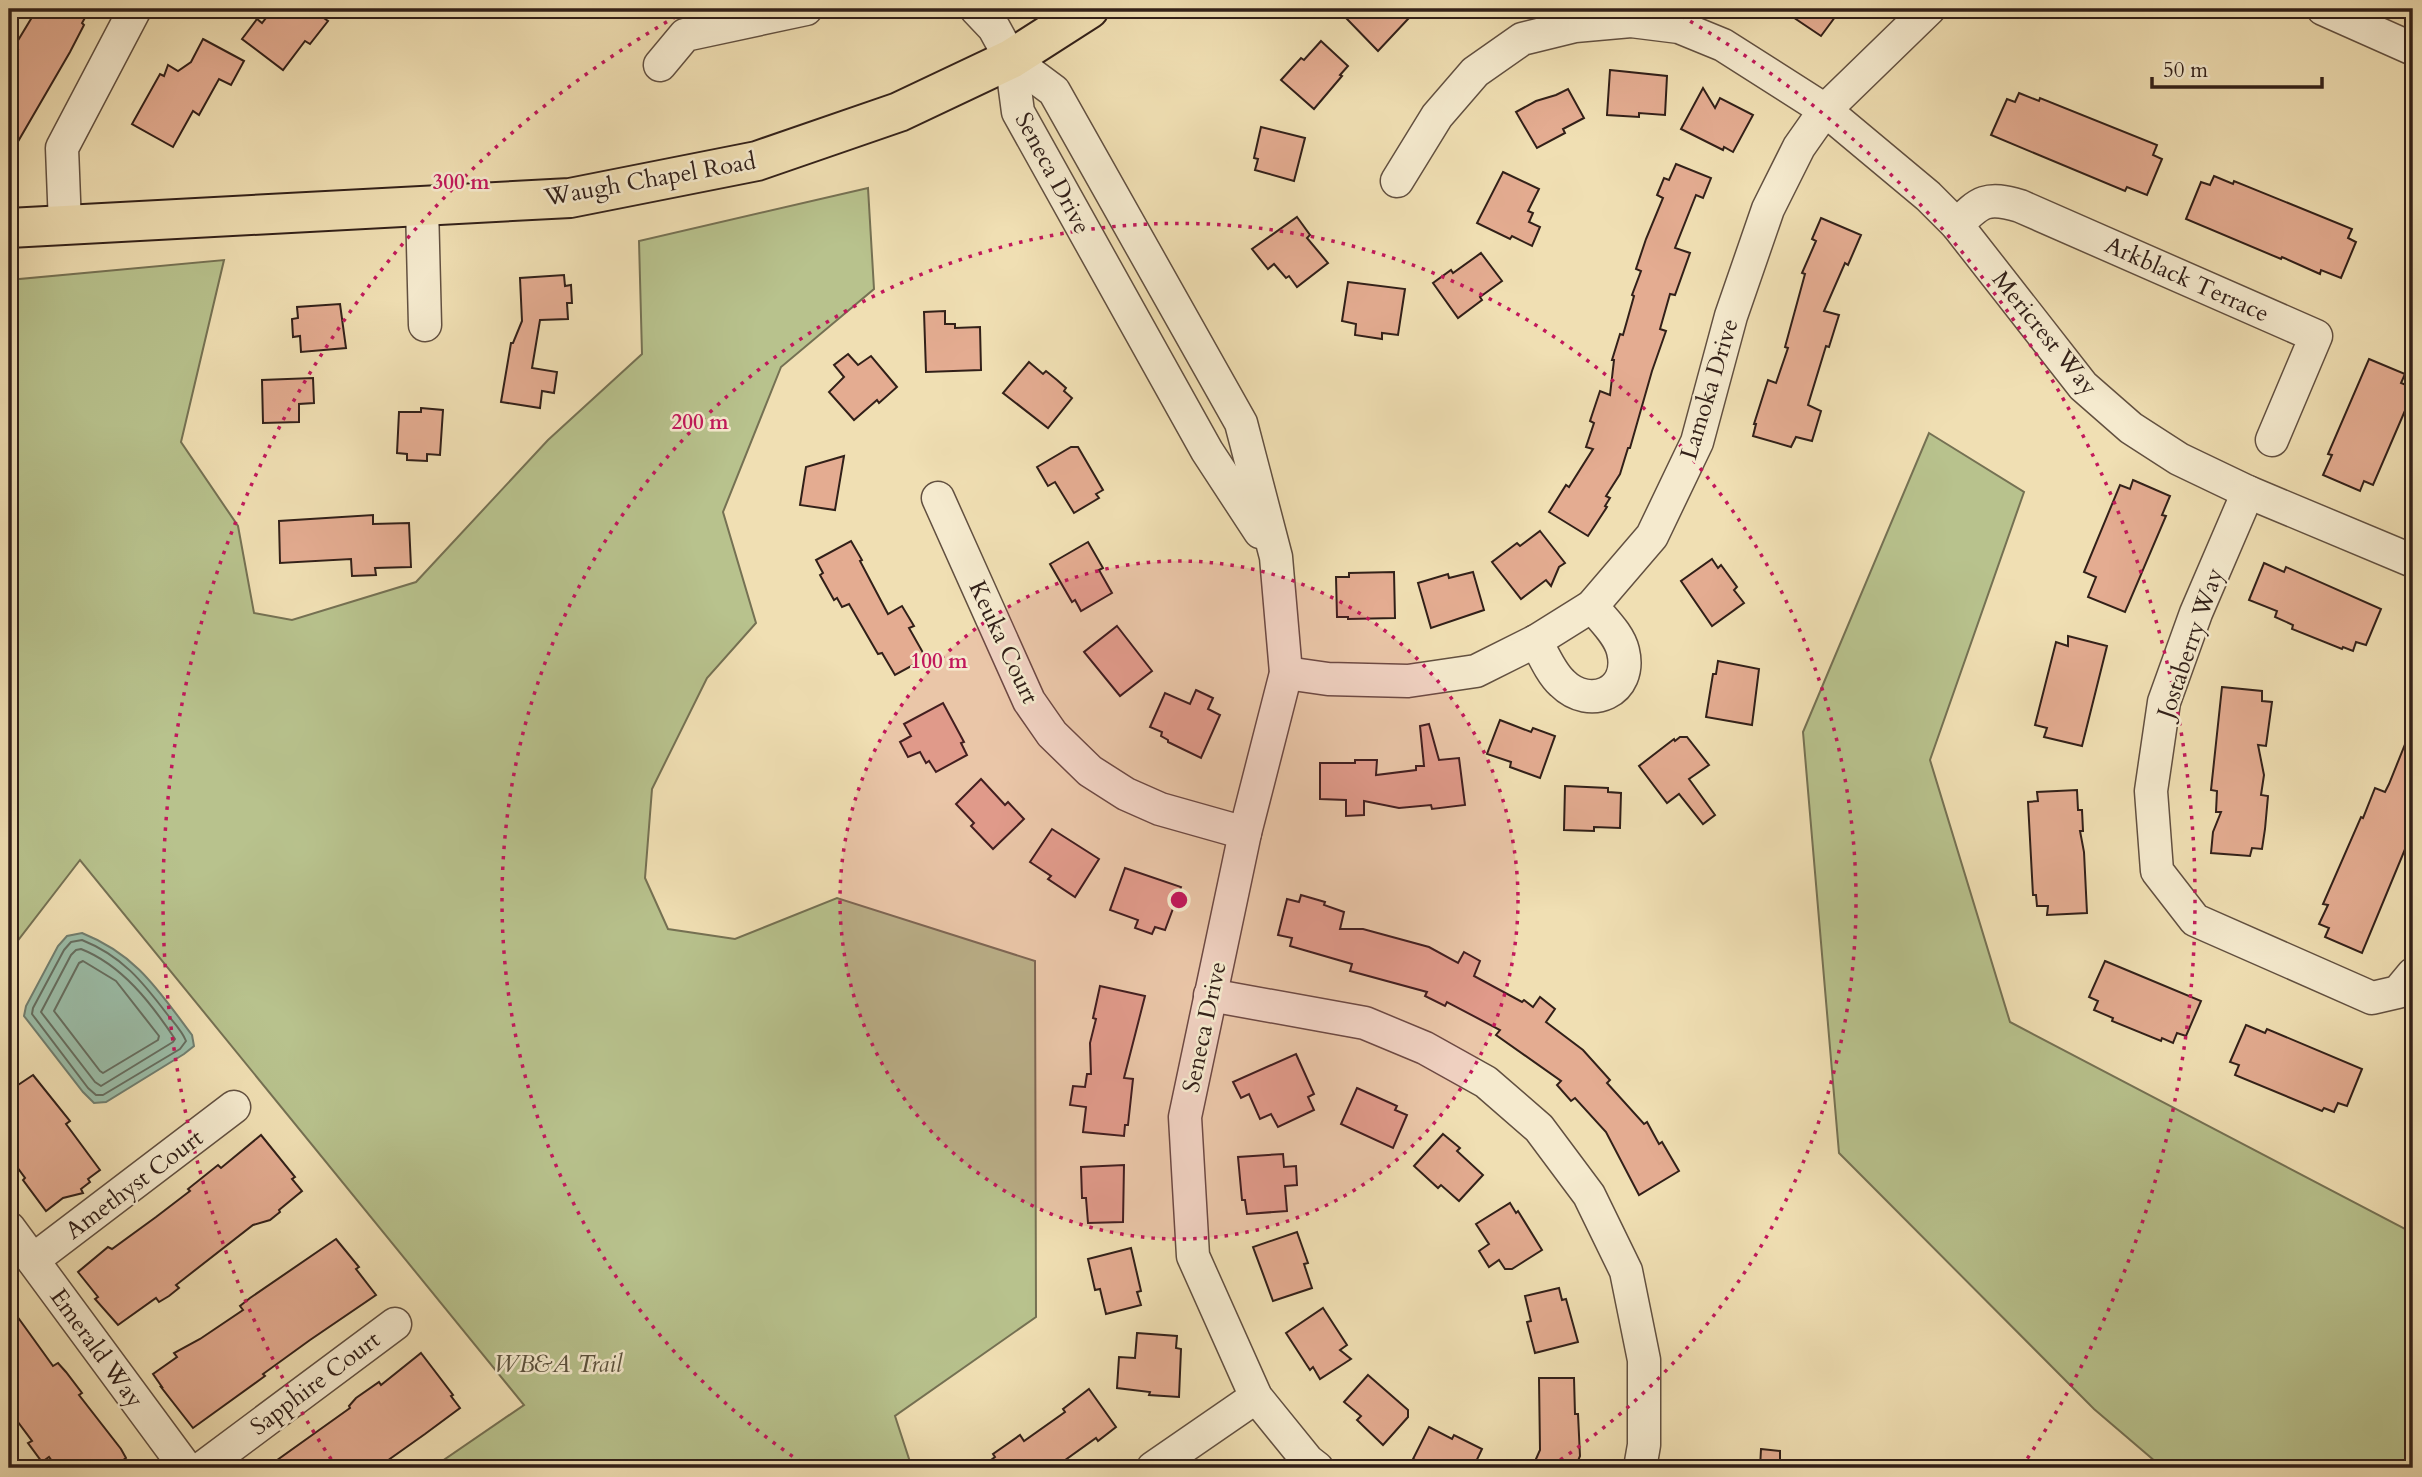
<svg xmlns="http://www.w3.org/2000/svg" width="2422" height="1477" font-family="Cardo,serif">
<rect width="100%" height="100%" fill="#f0dfb3"/>
<filter id="stains"><feTurbulence type="fractalNoise" baseFrequency=".00286" numOctaves="4"/><feColorMatrix values="0 0 0 0 .2 0 0 0 0 .09 0 0 0 0 .02 0 0 0 .5 -.17"/></filter>
<radialGradient id="worn" r=".72"><stop offset=".6" stop-color="#630" stop-opacity="0"/><stop offset="1" stop-color="#630" stop-opacity=".3"/></radialGradient>
<g fill="#b8c28d" stroke="#757153" stroke-width="2">
<path d="M868,188L874,289L781,367L723,512L756,623L707,678L652,789L645,878L668,929L735,939L837,898L1035,961L1036,1317L895,1416L912,1468H432L524,1405L80,860L9,952V280L224,260L181,442L238,526L254,613L292,620L416,582L548,440L642,354L639,241Z"/>
<path d="M1929,433L2024,492L1930,760L2010,1022L2413,1233V1468H2163L2094,1409L1839,1153L1803,732Z"/>
</g>
<path fill="#9bbda8" stroke="#717e6f" stroke-width="2" d="M82,933C137,955 158,990 192,1035L194,1046L184,1054L106,1102L94,1103L83,1092L24,1016L26,1006L58,946L67,936Z"/>
<g fill="none" stroke-linecap="round" stroke-linejoin="round">
<g stroke="#666e60" stroke-width="2">
<path d="M82,940C122,956 142,981 167,1014C174,1023 182,1031 186,1041L180,1049L103,1095H96L88,1088L32,1014L33,1008L64,950L71,942Z"/>
<path d="M81,949C122,965 151,1003 175,1039L173,1042L101,1086L95,1082L41,1012L71,955L76,950Z"/>
<path d="M83,961L116,981L159,1036L158,1040L103,1073L100,1071L54,1011L79,963Z"/>
</g>
</g>
<g fill="#e4ac91" stroke="#322019" stroke-width="2">
<path d="M37,9H90L82,23L84,25L70,52L9,157V66L18,50L14,47Z"/>
<path d="M273,9H311L328,21L310,44L305,41L283,70L242,39L257,19L262,23Z"/>
<path d="M1355,9H1397L1408,19L1378,51L1346,18Z"/>
<path d="M1781,9H1841L1821,36Z"/>
<path d="M203,39L244,61L231,85L219,79L199,115L193,111L173,147L132,124L160,74L164,76L168,65L178,71L191,62Z"/>
<path d="M1321,41L1348,66L1340,75L1342,76L1314,109L1281,80L1301,58L1304,60Z"/>
<path d="M1610,70L1667,76L1665,115L1639,113V117L1607,115Z"/>
<path d="M1703,88L1715,108L1720,98L1753,115L1733,152L1724,147L1723,150L1681,129Z"/>
<path d="M1568,89L1584,118L1563,129L1565,133L1537,148L1516,112L1536,101L1556,95Z"/>
<path d="M2019,93L2039,101L2040,98L2157,145L2153,155L2162,159L2147,195L2127,187L2125,191L1991,135L2007,99L2015,102Z"/>
<path d="M1261,127L1305,138L1294,181L1255,170L1258,159L1254,158Z"/>
<path d="M1676,164L1711,178L1703,198L1696,195L1675,248L1690,253L1675,295L1670,294L1660,329L1666,331L1652,371L1630,448H1628L1620,474L1606,496L1610,498L1605,506L1607,507L1588,536L1549,512L1566,485L1569,487L1593,449L1586,447L1594,423L1590,421L1600,391L1610,395L1614,360H1612L1620,334L1623,335L1634,296L1632,295L1641,271L1636,269L1646,239L1663,198L1657,195L1664,178L1669,180Z"/>
<path d="M1503,172L1539,189L1528,211L1533,213L1529,222L1540,227L1532,246L1512,236L1510,239L1477,223Z"/>
<path d="M2214,176L2233,184L2234,181L2352,229L2348,238L2356,242L2341,278L2321,270L2320,274L2282,257L2281,259L2186,219L2201,182L2210,185Z"/>
<path d="M1297,217L1310,235L1307,238L1328,263L1297,287L1289,276L1286,278L1274,264L1268,269L1252,249Z"/>
<path d="M1821,218L1861,235L1848,265L1845,263L1824,311L1839,315L1829,347L1826,346L1808,405L1821,411L1812,441L1796,437L1791,447L1753,436L1756,424H1754L1768,380L1776,383L1788,348L1785,347L1805,274L1802,273L1816,241L1812,239Z"/>
<path d="M1481,253L1502,281L1480,297L1482,300L1458,318L1433,283L1451,270L1453,273Z"/>
<path d="M564,275L565,286L571,285L572,303H567L568,319L540,320L532,368L557,372L554,393L542,391L540,408L501,402L511,343H513L522,321L520,278Z"/>
<path d="M1348,282L1405,289L1398,335L1382,333V339L1355,335L1356,324L1342,321Z"/>
<path d="M340,304L346,348L301,352L300,336L293,337L292,319L298,318L297,307Z"/>
<path d="M945,311V324H955V328L980,327L981,370L926,372L924,312Z"/>
<path d="M848,354L858,365L871,356L897,387L879,403L877,400L854,420L829,392L844,377L834,365Z"/>
<path d="M2369,359L2405,374L2401,383L2411,387L2407,397L2410,399L2373,485L2364,481L2360,491L2323,475L2332,455L2328,454Z"/>
<path d="M1029,362L1043,374L1046,371L1057,380L1066,388L1064,391L1072,398L1048,428L1003,393Z"/>
<path d="M313,378L314,403L299,404V422L263,423L262,380Z"/>
<path d="M421,408L443,410L440,455L427,454V461L407,460V454L397,453L399,412H421Z"/>
<path d="M1071,447H1078L1103,490L1096,494L1099,498L1074,513L1055,482L1048,486L1037,467Z"/>
<path d="M844,456L835,510L800,505L806,467Z"/>
<path d="M2133,480L2170,496L2162,515L2166,516L2125,612L2088,597L2096,577L2084,572L2120,485L2130,489Z"/>
<path d="M373,515V524L409,523L411,567L375,568L376,575L352,576L351,559L280,563L279,521Z"/>
<path d="M1540,531L1565,563L1559,567L1551,586L1546,580L1521,599L1492,562L1517,543L1520,546Z"/>
<path d="M851,541L862,560L860,561L888,614L902,606L914,626L909,628L926,658L895,675L882,653L878,654L849,604L842,607L837,598L834,600L820,575L823,573L816,560Z"/>
<path d="M1088,542L1103,568L1099,570L1112,593L1081,611L1075,600L1072,602L1050,564Z"/>
<path d="M1712,559L1718,568L1721,565L1737,587L1734,590L1744,603L1712,626L1681,581Z"/>
<path d="M2264,563L2284,572L2286,567L2381,609L2366,645L2356,642L2353,651L2343,647L2342,649L2292,629L2293,625L2275,617L2277,611L2249,600Z"/>
<path d="M1394,572L1395,618L1348,619V617H1337L1336,577H1349V573Z"/>
<path d="M1473,572L1484,610L1431,628L1418,583L1448,574L1449,578Z"/>
<path d="M1117,626L1152,671L1120,696L1084,652Z"/>
<path d="M2068,636L2107,646L2082,746L2044,737L2047,728L2035,725L2056,642L2068,646Z"/>
<path d="M1718,661L1759,669L1752,725L1706,717L1713,674H1716Z"/>
<path d="M2222,687L2262,691V701L2272,702L2266,746L2258,745L2264,775L2261,795L2268,796L2265,829L2262,849L2252,848L2250,856L2211,853L2213,832L2221,812H2216L2217,791L2211,790Z"/>
<path d="M1196,690L1213,698L1208,709L1220,715L1201,758L1168,742V740L1161,736L1162,732L1150,727L1165,693L1190,704Z"/>
<path d="M943,703L964,742L961,743L967,755L936,772L929,761L926,763L920,752L908,757L900,742L911,736L904,724Z"/>
<path d="M1500,720L1531,732L1533,728L1555,736L1540,778L1510,767L1511,762L1487,754Z"/>
<path d="M1429,724L1439,760L1459,758L1465,805L1432,809L1431,805L1399,808L1364,801V815L1346,816V800L1320,799V763H1355V760H1377L1376,775L1416,770V766H1424L1420,726Z"/>
<path d="M2412,727L2413,830L2362,953L2325,937L2329,928L2319,924L2328,905L2323,904L2361,817L2363,818L2375,788L2385,792L2389,784Z"/>
<path d="M1680,737H1687L1709,765L1689,779L1715,815L1703,824L1679,794L1667,803L1639,766L1674,739L1675,741Z"/>
<path d="M981,779L1005,805L1008,802L1024,819L993,849L971,826L974,823L956,804Z"/>
<path d="M1565,786L1608,788V792L1621,793L1620,828L1594,827V831L1564,830Z"/>
<path d="M2077,790L2078,810H2082L2083,831H2080L2084,852L2087,913L2047,915L2048,906H2037L2036,895H2033L2028,802L2038,801L2037,792Z"/>
<path d="M1052,829L1099,859L1075,897L1048,879L1051,876L1030,862Z"/>
<path d="M1125,868L1181,887L1165,930L1155,927L1152,934L1135,928L1138,920L1110,910Z"/>
<path d="M1301,895L1325,902L1324,905L1344,912L1340,929H1363L1429,947L1458,963L1464,952L1480,961L1474,976L1522,1002L1524,1000L1533,1007L1540,997L1555,1009L1546,1022L1583,1050L1610,1080L1607,1083L1644,1124L1647,1122L1659,1144L1662,1142L1679,1171L1639,1195L1606,1132L1575,1098L1571,1101L1557,1085L1561,1081L1496,1035L1500,1030L1447,1002L1445,1006L1425,996L1427,992L1350,971L1352,964L1290,946L1292,938L1278,935L1287,899L1299,902Z"/>
<path d="M2105,961L2201,1001L2186,1036L2177,1033L2173,1043L2162,1038L2161,1041L2112,1021L2113,1018L2094,1010L2098,1001L2089,997Z"/>
<path d="M1100,986L1145,996L1124,1078L1133,1079L1128,1125H1125L1124,1136L1083,1132L1086,1107L1070,1105L1073,1086L1085,1087L1087,1074H1091L1090,1043L1096,1019L1093,1018Z"/>
<path d="M2246,1025L2265,1033L2267,1029L2362,1069L2347,1106L2338,1103L2334,1112L2324,1108L2322,1111L2235,1075L2239,1065L2230,1062Z"/>
<path d="M1296,1054L1314,1094L1308,1097L1314,1110L1278,1127L1271,1114L1260,1119L1249,1094L1241,1098L1233,1082Z"/>
<path d="M33,1075L70,1121L66,1124L100,1170L88,1179L90,1182L81,1189L83,1193L63,1198L46,1211L23,1180L25,1178L9,1156V1091Z"/>
<path d="M1357,1088L1397,1106L1395,1110L1407,1115L1393,1148L1341,1124Z"/>
<path d="M1443,1134L1460,1148L1457,1151L1483,1175L1459,1201L1441,1185L1438,1188L1414,1166Z"/>
<path d="M261,1135L295,1177L292,1179L302,1191L279,1210L280,1212L270,1220L253,1225L176,1285L179,1288L169,1296L159,1302L156,1298L118,1325L95,1299L98,1297L78,1272L108,1247L112,1249L156,1217L190,1191L188,1189L218,1165L221,1168Z"/>
<path d="M1283,1154L1284,1167L1296,1166L1297,1185L1285,1186L1287,1211L1247,1214L1245,1200H1242L1238,1157Z"/>
<path d="M1124,1165L1123,1222L1088,1223L1086,1198H1082L1081,1167Z"/>
<path d="M1510,1203L1516,1213L1518,1211L1542,1250L1512,1269H1505L1499,1260L1489,1267L1479,1251L1489,1244L1476,1224Z"/>
<path d="M1297,1232L1308,1263L1304,1264L1312,1288L1273,1301L1253,1247Z"/>
<path d="M336,1239L359,1267L356,1269L376,1295L310,1340L263,1374L265,1376L193,1428L161,1387H162L153,1374L177,1357L174,1353L200,1339L243,1310L240,1306L250,1298Z"/>
<path d="M1131,1248L1141,1291L1137,1292L1141,1305L1106,1314L1100,1289L1095,1290L1088,1259Z"/>
<path d="M1559,1288L1562,1300L1566,1299L1578,1342L1535,1353L1527,1322L1531,1321L1525,1296Z"/>
<path d="M9,1305L53,1366L58,1363L66,1372L82,1393L79,1395L121,1449L126,1458L112,1468H57L49,1457L42,1462L28,1443L32,1441L9,1410Z"/>
<path d="M1323,1308L1347,1345L1340,1350L1351,1359L1320,1379L1313,1367L1310,1370L1286,1333Z"/>
<path d="M1137,1333L1177,1336L1176,1348L1181,1349L1179,1397L1149,1395L1150,1392L1117,1388L1119,1357L1135,1358Z"/>
<path d="M421,1353L453,1395L451,1396L460,1408L425,1434L377,1468H266L350,1408L349,1406L356,1398L379,1382L381,1385Z"/>
<path d="M1368,1375L1408,1410V1417L1383,1445L1357,1420L1361,1416L1344,1402Z"/>
<path d="M1539,1378H1574L1575,1414H1578L1580,1456L1575,1468H1532L1540,1450Z"/>
<path d="M1089,1389L1116,1427L1098,1441L1096,1438L1054,1468H980L995,1457L993,1454L1020,1435L1024,1441L1065,1412L1063,1409Z"/>
<path d="M1429,1427L1452,1439L1454,1435L1482,1449L1473,1468H1431L1413,1459Z"/>
<path d="M1761,1449L1780,1451V1468H1760Z"/>
</g>
<g fill="none" stroke-linecap="round" stroke-linejoin="round">
<defs>
<g id="minor">
<path d="M976,9L994,28L1011,59L1018,112L1207,451L1260,532"/>
<path d="M2323,9L2413,49"/>
<path d="M1011,59L1054,91L1241,423L1276,557L1286,673L1245,833L1185,1117L1193,1256L1256,1397L1308,1461L1317,1468"/>
<path d="M660,65L685,35L806,9"/>
<path d="M1397,181L1437,116L1475,72L1522,39L1575,26L1631,21L1679,27L1723,45L1825,110L1928,196L1957,225L2083,386L2131,428L2179,459L2248,492L2413,561"/>
<path d="M422,206L425,325"/>
<path d="M65,225L62,148L135,9"/>
<path d="M1957,225C1980,201 1987,196 2020,206L2316,336L2272,440"/>
<path d="M2248,492L2196,613L2164,702L2151,791L2157,871L2195,920L2372,998L2398,992L2413,974"/>
<path d="M938,498L1029,701L1052,734L1090,771L1126,794L1160,809L1245,833"/>
<path d="M1536,641C1543,654 1551,673 1562,683C1590,711 1633,692 1623,651C1619,634 1603,620 1592,606"/>
<path d="M1286,673L1328,679L1408,681L1476,671L1536,641L1592,606L1652,536L1697,442L1731,316L1768,209L1799,147L1825,110L1929,9"/>
<path d="M1210,995L1365,1023L1425,1048L1486,1082L1539,1128L1589,1195L1626,1271L1644,1360V1445L1640,1468"/>
<path d="M9,1228L186,1468"/>
<path d="M33,1260L234,1107"/>
<path d="M202,1468L395,1324"/>
<path d="M1153,1468L1256,1397"/>
</g>
<path id="major" d="M9,228L570,198L757,161L899,112L1011,59L1089,9"/>
</defs>
<use href="#minor" stroke="#625040" stroke-width="35"/>
<use href="#major" stroke="#322019" stroke-width="42"/>
<use href="#minor" stroke="#f5eace" stroke-width="32"/>
<use href="#major" stroke="#f0dfb3" stroke-width="38"/>
</g>
<circle cx="1179" cy="900" r="339" fill="#c2185b" fill-opacity=".12"/>
<g fill="none" stroke="#c2185b" stroke-width="3.5" stroke-dasharray="3.5 7">
<circle cx="1179" cy="900" r="339"/>
<path d="M810 1468A677 677 0 1 1 1548 1468"/>
<path d="M337 1468A1016 1016 0 0 1 686 11M1672 11A1016 1016 0 0 1 2021 1468"/>
</g>
<g text-anchor="middle" stroke-width="5" stroke-linejoin="round" paint-order="stroke">
<g font-size="24" fill="#322019" stroke="#f5eace">
<text transform="translate(1053 173) rotate(62)" y="8">Seneca Drive</text>
<text transform="translate(650 179) rotate(-10)" y="8">Waugh Chapel Road</text>
<text transform="translate(2187 279) rotate(24)" y="8">Arkblack Terrace</text>
<text transform="translate(2045 333) rotate(51)" y="8">Mericrest Way</text>
<text transform="translate(1709 389) rotate(-73)" y="8">Lamoka Drive</text>
<text transform="translate(1004 642) rotate(65)" y="8">Keuka Court</text>
<text transform="translate(2190 643) rotate(-71)" y="8">Jostaberry Way</text>
<text transform="translate(1204 1027) rotate(-78)" y="8">Seneca Drive</text>
<text transform="translate(134 1184) rotate(-37)" y="8">Amethyst Court</text>
<text transform="translate(97 1348) rotate(54)" y="8">Emerald Way</text>
<text transform="translate(315 1383) rotate(-37)" y="8">Sapphire Court</text>
</g>
<g font-size="24" font-style="italic" fill="#5a513c" stroke="#f5eace">
<text x="558" y="1372">WB&amp;A Trail</text>
</g>
</g>
<circle cx="1179" cy="900" r="10" fill="#c2185b" stroke="#f5eace" stroke-width="3.5"/>
<g font-size="21" text-anchor="middle" font-weight="bold" fill="#c2185b" stroke="#f5eace" stroke-width="5" stroke-linejoin="round" paint-order="stroke">
<text x="461" y="189">300 m</text>
<text x="700" y="429">200 m</text>
<text x="939" y="668">100 m</text>
</g>
<rect width="2422" height="1477" fill="none" stroke="#f0dfb3" stroke-width="35"/>
<rect x="10" y="10" width="2401" height="1456" fill="none" stroke="#322019" stroke-width="3.5"/>
<rect x="18" y="18" width="2387" height="1442" fill="none" stroke="#322019" stroke-width="2"/>
<path d="M2152 77v10h170v-10" fill="none" stroke="#322019" stroke-width="3.5"/>
<text x="2163" y="77" font-size="21" fill="#322019" stroke="#f5eace" stroke-width="5" paint-order="stroke">50 m</text>
<rect width="100%" height="100%" filter="url(#stains)"/>
<rect width="100%" height="100%" fill="url(#worn)"/>
</svg>
